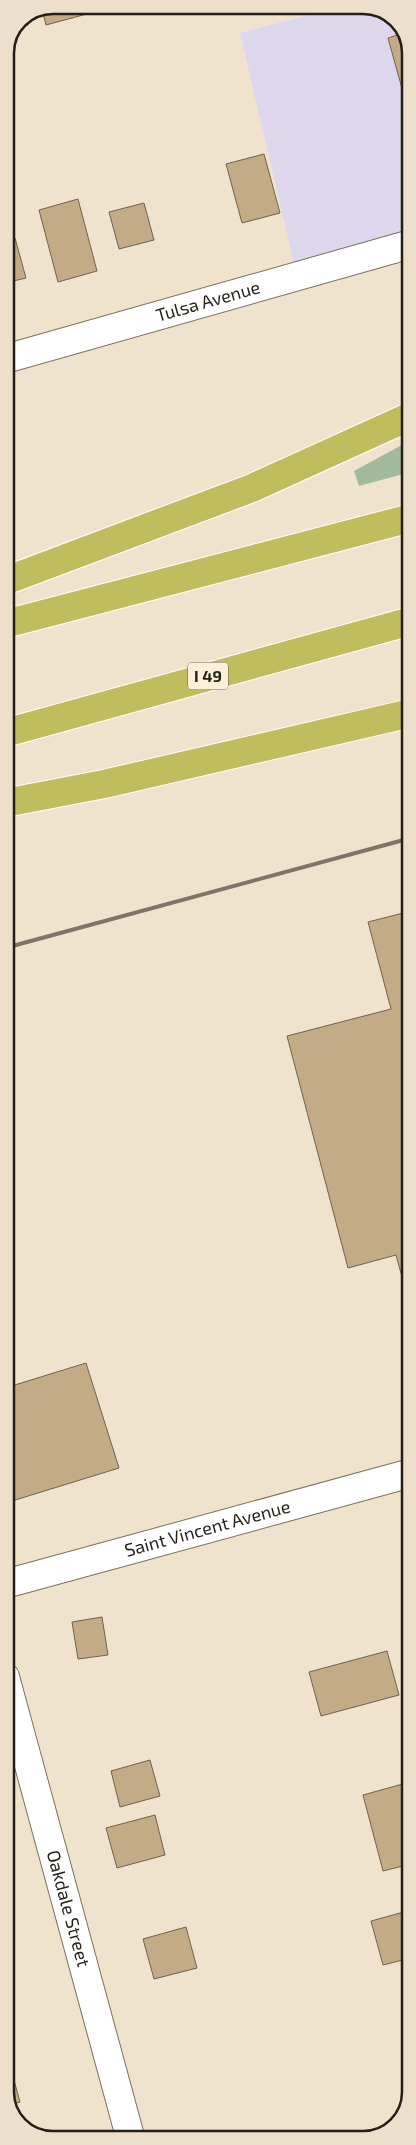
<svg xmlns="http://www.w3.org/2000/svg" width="416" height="2145" font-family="'Exo 2',sans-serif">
<rect width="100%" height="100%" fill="#f0e3ce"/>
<path fill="#ddd7ed" d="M348,5H369L397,19L411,46V229L294,263L240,33Z"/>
<path fill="#a4ba9d" d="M411,440V472L359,486L354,471Z"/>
<g fill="#c3ab86" stroke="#6e6251">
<path d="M53,5H96L98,11L46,25L42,9Z"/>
<path d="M25,16L28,25L15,29L19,19Z"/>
<path d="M404,33L411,46V121L388,38Z"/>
<path d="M264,154L280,213L242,223L226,164Z"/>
<path d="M78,199L97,271L58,282L39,210Z"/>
<path d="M144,203L154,240L119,249L109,212Z"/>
<path d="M15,238L26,278L5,283V241Z"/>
<path d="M411,911V1294L407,1295L396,1255L348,1268L287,1036L391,1009L368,922Z"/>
<path d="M86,1363L119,1468L12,1501L5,1478V1388Z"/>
<path d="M102,1617L108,1655L78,1659L72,1622Z"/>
<path d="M387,1651L399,1695L321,1716L309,1672Z"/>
<path d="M150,1760L160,1796L120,1807L111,1771Z"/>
<path d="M410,1782L411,1864L383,1871L363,1795Z"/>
<path d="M155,1815L165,1855L117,1868L106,1828Z"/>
<path d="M411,1910V1958L383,1965L371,1921Z"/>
<path d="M186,1927L197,1968L154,1979L143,1939Z"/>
<path d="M5,1987L11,2007L5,2008Z"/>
<path d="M12,2073L20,2102L9,2105L5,2099V2075Z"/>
</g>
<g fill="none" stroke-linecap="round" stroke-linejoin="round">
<defs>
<g id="minor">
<path id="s1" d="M5,359L411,244"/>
<path id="s2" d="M5,1677L131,2140"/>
</g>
<g id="tertiary">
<path id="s3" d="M5,1584L411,1473"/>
</g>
<g id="motorway">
<path d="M5,581L252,488L411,416"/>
<path d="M5,624L411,518"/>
<path d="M5,733L411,621"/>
<path d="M5,803L104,784L411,713"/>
</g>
</defs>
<use href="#minor" stroke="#7b705e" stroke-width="30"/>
<use href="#tertiary" stroke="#7b705e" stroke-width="30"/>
<use href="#motorway" stroke="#fff" stroke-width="30"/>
<use href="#minor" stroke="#fff" stroke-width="28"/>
<use href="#tertiary" stroke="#fff" stroke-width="28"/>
<use href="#motorway" stroke="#c0bd5e" stroke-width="28"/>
<path stroke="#7e7568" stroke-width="4" d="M5,948L411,838"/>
</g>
<g text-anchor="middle" stroke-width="4" stroke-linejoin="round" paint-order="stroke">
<rect fill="#fdf0db" stroke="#655e52" stroke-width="1" x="188" y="662.5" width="40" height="27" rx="4"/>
<g font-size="16" font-weight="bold" fill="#241f18">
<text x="208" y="682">I 49</text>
</g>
<g font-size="18" fill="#241f18" stroke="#fdf0db">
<text dy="6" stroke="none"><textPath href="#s1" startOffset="211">Tulsa Avenue</textPath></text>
<text dy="6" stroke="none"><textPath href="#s3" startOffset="210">Saint Vincent Avenue</textPath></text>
<text dy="6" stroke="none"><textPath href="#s2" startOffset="240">Oakdale Street</textPath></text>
</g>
</g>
<path d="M0 0H416V2145H0ZM53 14H363A39 39 0 0 1 402 53V2092A39 39 0 0 1 363 2131H53A39 39 0 0 1 14 2092V53A39 39 0 0 1 53 14Z" fill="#ecdfcb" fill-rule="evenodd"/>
<path fill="none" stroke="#241f18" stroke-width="2.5" d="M53 14H363A39 39 0 0 1 402 53V2092A39 39 0 0 1 363 2131H53A39 39 0 0 1 14 2092V53A39 39 0 0 1 53 14Z"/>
</svg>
